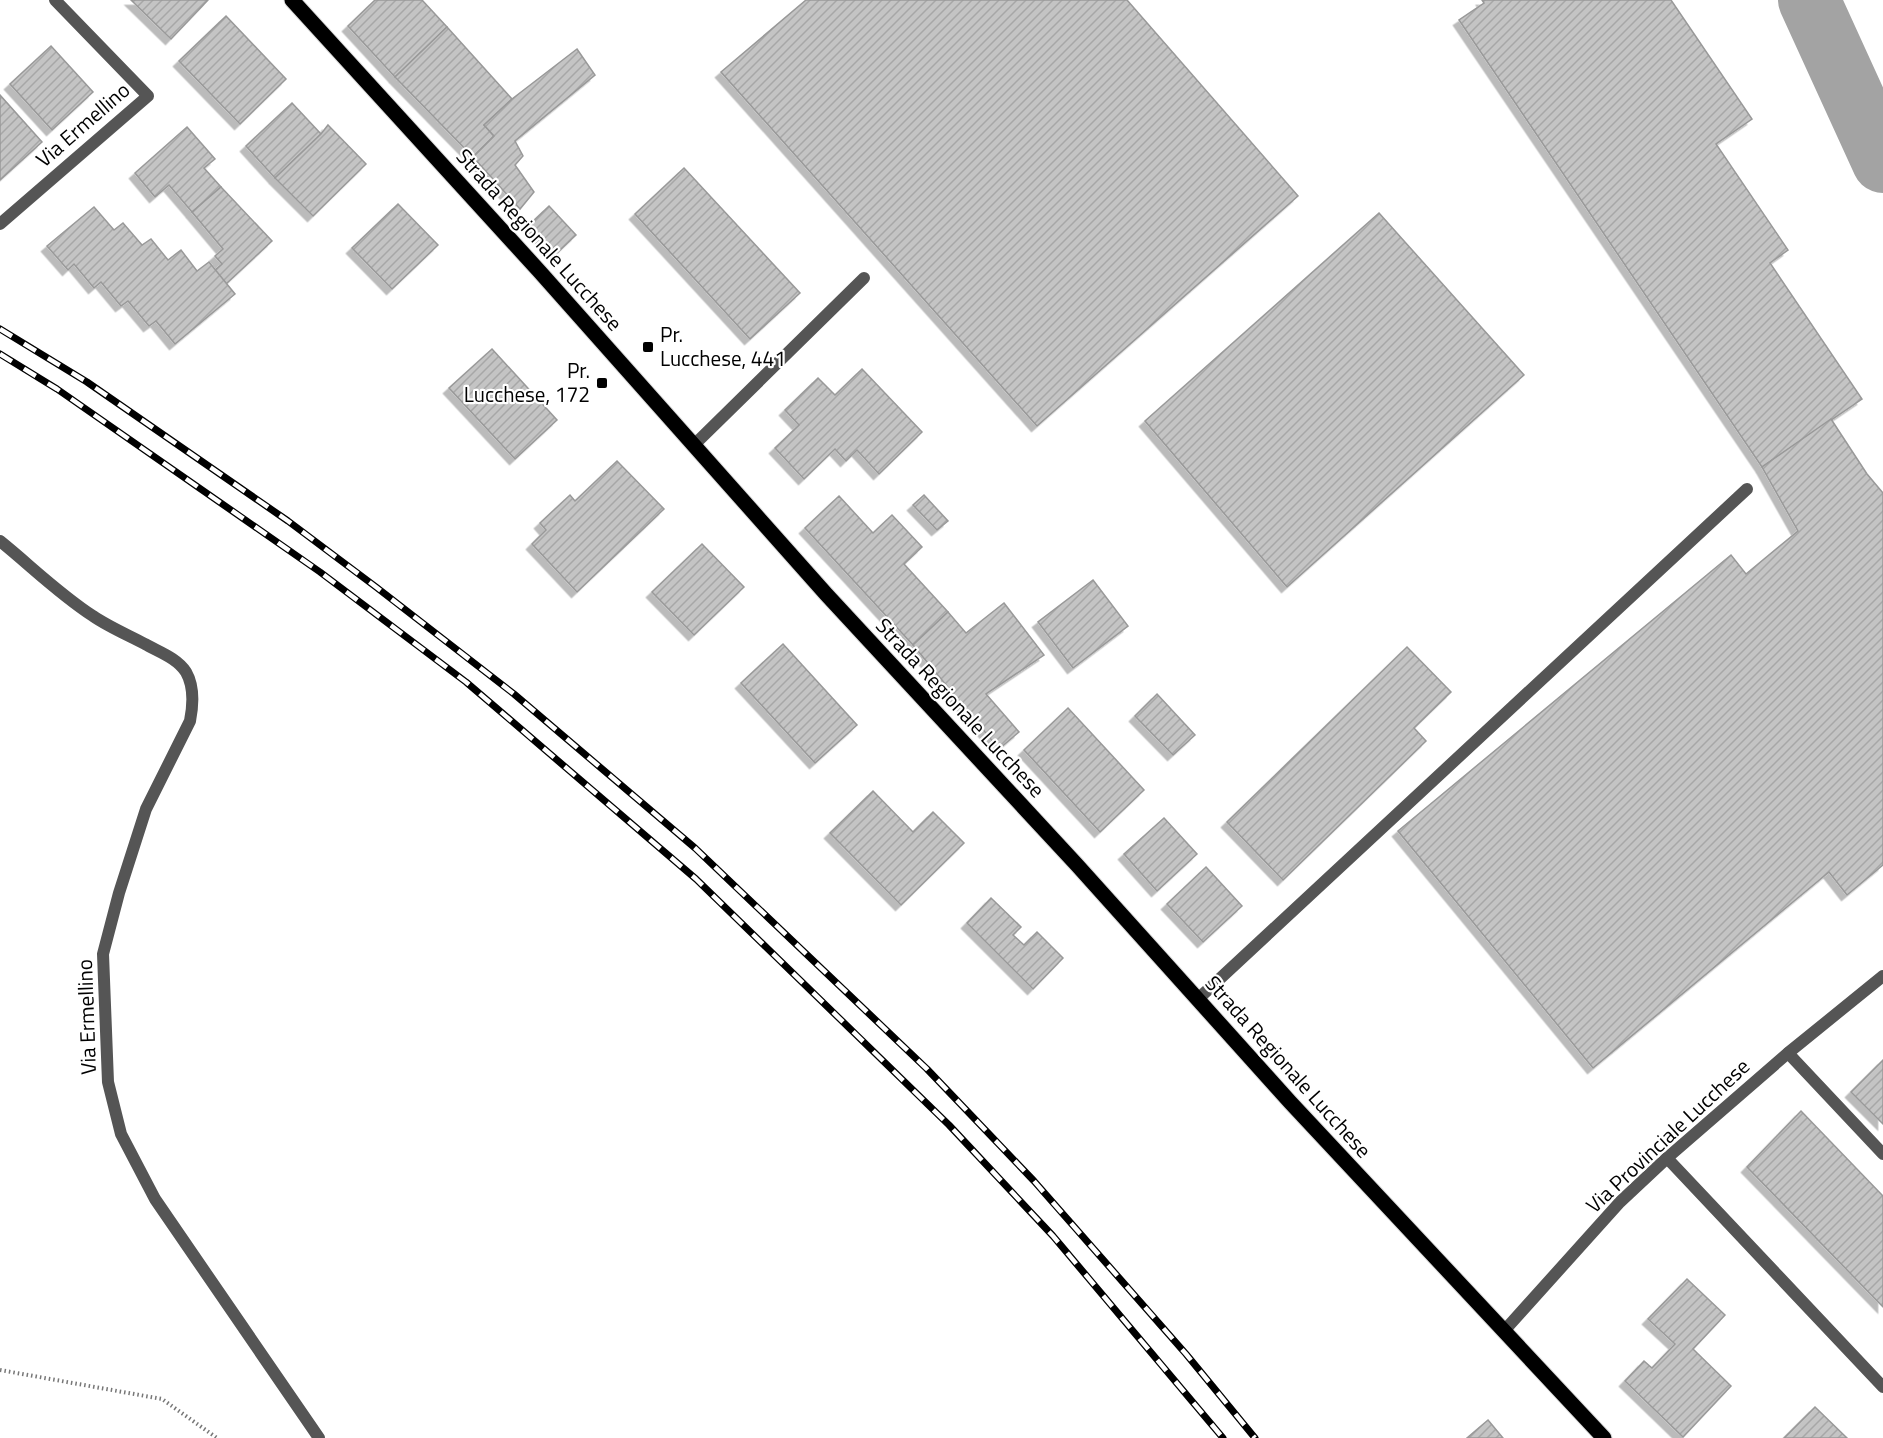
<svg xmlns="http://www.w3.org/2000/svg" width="1883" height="1438" font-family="'Titillium Web',sans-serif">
<defs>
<pattern id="building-hatch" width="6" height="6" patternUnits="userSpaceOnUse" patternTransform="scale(1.5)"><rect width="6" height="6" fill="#c4c4c4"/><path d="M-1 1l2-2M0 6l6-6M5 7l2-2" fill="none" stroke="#a7a7a7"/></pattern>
<filter id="shadow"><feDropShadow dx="-5.5" dy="5.5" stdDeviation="0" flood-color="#0004"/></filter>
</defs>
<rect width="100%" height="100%" fill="#fff"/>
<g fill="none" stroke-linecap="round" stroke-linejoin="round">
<path stroke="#a3a3a3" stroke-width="62" d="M1809,0L1883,162"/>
</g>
<g fill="url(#building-hatch)" stroke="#999" stroke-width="1.5" filter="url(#shadow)">
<path d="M131,0H208L171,39Z"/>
<path d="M375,0H422L447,27L395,77L348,26Z"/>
<path d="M806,0H1127L1298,196L1037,426L721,72Z"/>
<path d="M1482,0H1671L1752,119L1716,144L1788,250L1770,263L1862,399L1762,467L1459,20L1484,3Z"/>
<path d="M226,16L286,79L240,124L179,61Z"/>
<path d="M447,27L512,99L484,125L494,136L473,157L395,77Z"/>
<path d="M51,46L93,92L52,130L10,84Z"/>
<path d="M577,49L595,75L515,141L523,156L515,165L534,192L520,209L473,157L494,136L484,125L512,99Z"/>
<path d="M0,95L42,142L0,180Z"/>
<path d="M292,103L321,134L275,178L246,146Z"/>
<path d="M328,125L366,164L313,216L275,178L321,134Z"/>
<path d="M187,127L215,159L204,168L221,187L192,212L169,185L155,197L135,173Z"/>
<path d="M684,168L800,293L750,339L635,214Z"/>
<path d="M221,187L272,241L226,284L214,271L222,264L215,256L223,249L192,212Z"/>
<path d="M398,204L438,245L392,289L352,248Z"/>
<path d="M549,206L576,235L556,254L529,225Z"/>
<path d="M94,207L114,230L123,223L142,245L151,239L168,260L181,250L197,271L209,262L235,294L175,344L156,321L149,326L128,301L121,306L101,282L94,288L74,264L68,270L47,246Z"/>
<path d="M1379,213L1524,375L1287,587L1145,421Z"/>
<path d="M492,349L557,420L515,459L449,388Z"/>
<path d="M862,369L922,432L879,474L857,450L846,461L835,449L804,479L775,448L799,425L785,410L818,378L835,395Z"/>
<path d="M1831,419L1867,474L1883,493V865L1847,895L1829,872L1593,1068L1398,831L1731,555L1746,574L1798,531L1762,467Z"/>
<path d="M617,461L664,509L577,592L532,544L546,530L540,523L570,495L575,501Z"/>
<path d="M924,495L948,521L937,530L913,505Z"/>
<path d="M839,496L873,533L892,515L922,547L904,564L948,612L913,645L805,528Z"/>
<path d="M702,544L744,587L694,635L652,592Z"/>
<path d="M1093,580L1128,626L1073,668L1038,622Z"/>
<path d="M1004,603L1044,655L986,694L1019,732L999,749L913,645L948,612L966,633Z"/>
<path d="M783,644L857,725L815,763L741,683Z"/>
<path d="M1407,647L1451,692L1414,728L1426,741L1283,880L1227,822Z"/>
<path d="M1157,694L1195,735L1173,755L1135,716Z"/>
<path d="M1068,708L1144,790L1100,832L1024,750Z"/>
<path d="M873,791L913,832L933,812L964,843L901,905L830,833Z"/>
<path d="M1164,818L1197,854L1157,891L1124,854Z"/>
<path d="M1206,867L1242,906L1203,942L1167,904Z"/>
<path d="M991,898L1021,927L1013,935L1024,945L1037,932L1063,958L1033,989L967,923Z"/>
<path d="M1883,1060V1124L1851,1092Z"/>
<path d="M1801,1111L1883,1196V1307L1747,1167Z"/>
<path d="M1687,1279L1725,1315L1693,1349L1731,1386L1683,1437L1625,1381L1644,1361L1652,1368L1675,1344L1648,1319Z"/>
<path d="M1815,1407L1847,1438H1784Z"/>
<path d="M1488,1420L1503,1438H1467Z"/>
</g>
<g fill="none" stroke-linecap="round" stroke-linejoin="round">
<defs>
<path id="primary" d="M292,0L540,272L826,594L1077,865L1290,1102L1604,1438"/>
</defs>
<use href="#primary" stroke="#dbdbdb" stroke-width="17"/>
<path stroke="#777" stroke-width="4" stroke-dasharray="1.5 3" stroke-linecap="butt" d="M0,1370L162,1399L217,1438"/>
<g stroke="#555" stroke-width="12">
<path d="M695,444L864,278"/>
<path d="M1198,999L1747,489"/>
</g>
<g stroke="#555" stroke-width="12">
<path d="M0,224L148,96L55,0"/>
<path d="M0,541C31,566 59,594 93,616C109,627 128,635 145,644C159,652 177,658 186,672C194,686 193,706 190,721L146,809L119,893L103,954L108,1082L121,1134L155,1199L319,1438"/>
<path d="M1788,1053L1883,1154"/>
<path d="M1667,1158L1883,1387"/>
<path d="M1504,1331L1620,1202L1667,1158L1788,1053L1883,976"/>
</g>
<use href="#primary" stroke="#000" stroke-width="15"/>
<defs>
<g id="rail">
<path d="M0,329L87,382L288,521L376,587L514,694L695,848L927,1069L1034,1181L1186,1354L1255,1438"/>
<path d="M0,354L57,389L320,572L466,682L696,879L949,1125L1053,1236L1223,1438"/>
</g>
</defs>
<use href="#rail" stroke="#000" stroke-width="7"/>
<use href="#rail" stroke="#fff" stroke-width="4.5" stroke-dasharray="14" stroke-linecap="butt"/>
</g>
<g fill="#000" stroke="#fff" stroke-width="2">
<rect x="642" y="341" width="12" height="12" rx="3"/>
<rect x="596" y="377" width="12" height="12" rx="3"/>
</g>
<g text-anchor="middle" stroke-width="4.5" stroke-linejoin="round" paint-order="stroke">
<g font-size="21" fill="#000" stroke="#fff">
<text transform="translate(83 125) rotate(-41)" y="7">Via Ermellino</text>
<text transform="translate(539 240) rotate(48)" y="7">Strada Regionale Lucchese</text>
<text transform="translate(960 708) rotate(47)" y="7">Strada Regionale Lucchese</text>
<text transform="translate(87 1017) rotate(-92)" y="7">Via Ermellino</text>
<text transform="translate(1288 1067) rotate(48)" y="7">Strada Regionale Lucchese</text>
<text transform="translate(1668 1136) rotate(-43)" y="7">Via Provinciale Lucchese</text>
</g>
<g font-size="21" fill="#000" stroke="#fff" text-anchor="start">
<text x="660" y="342">Pr.<tspan x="660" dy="24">Lucchese, 441</tspan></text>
<text x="590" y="378" text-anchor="end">Pr.<tspan x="590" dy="24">Lucchese, 172</tspan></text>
</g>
</g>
</svg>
